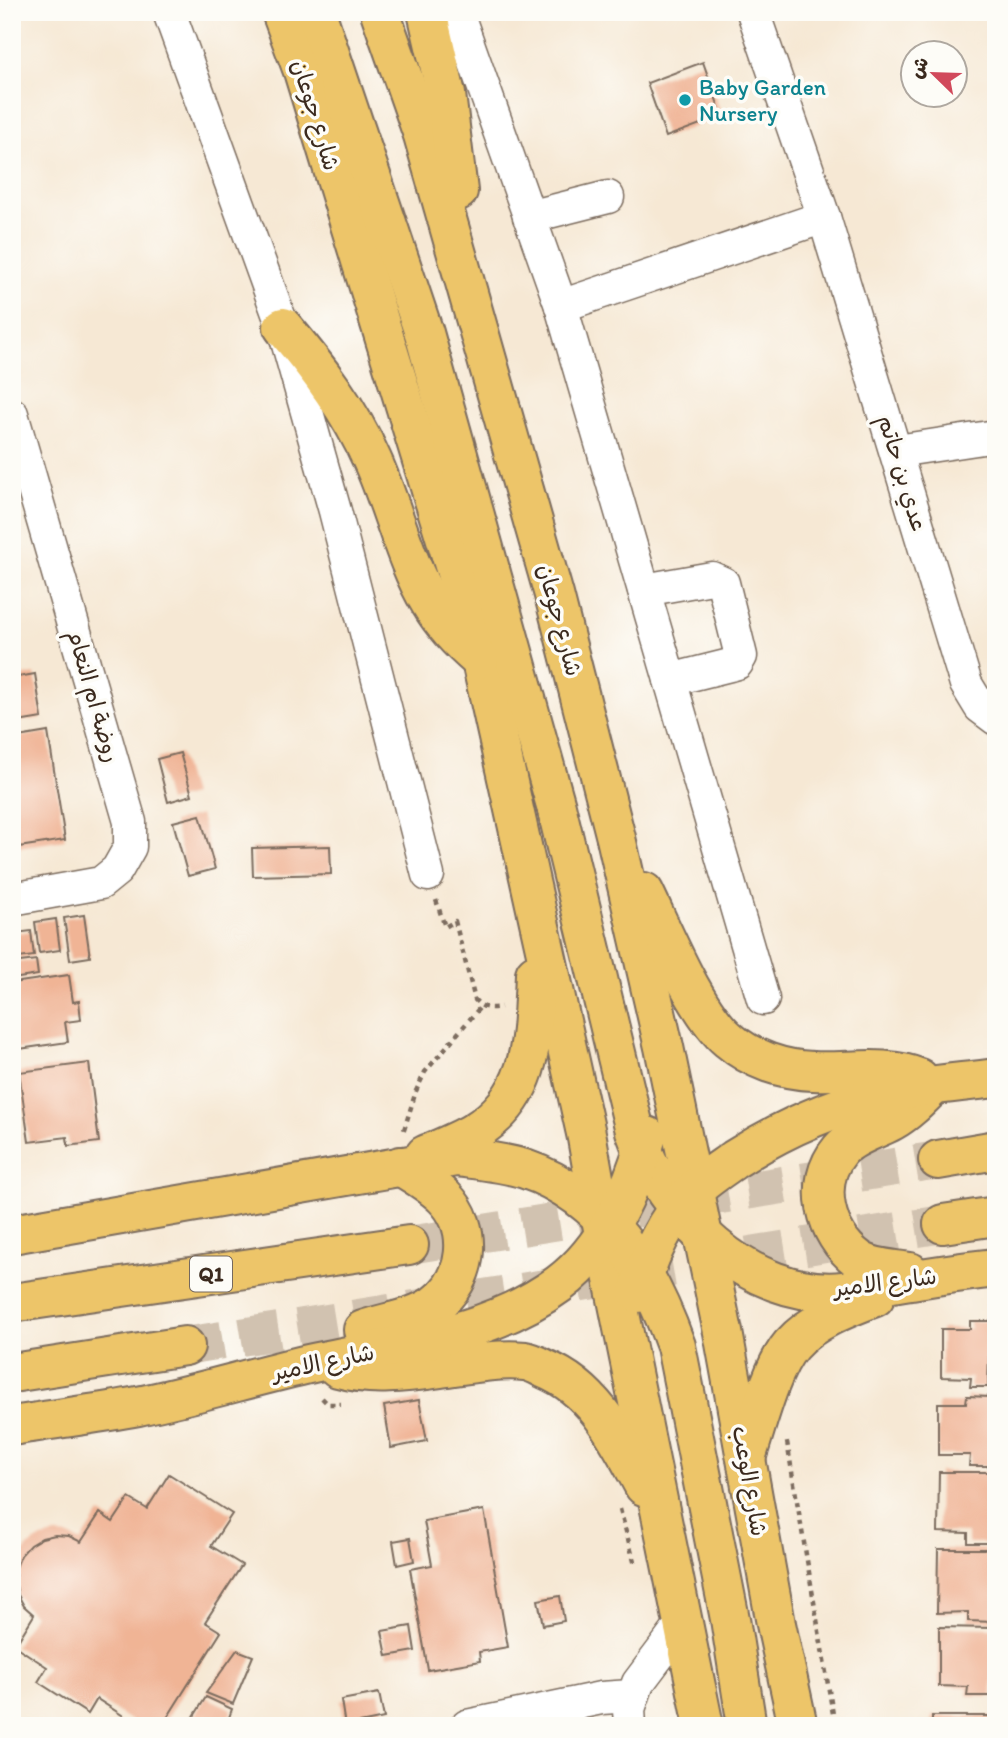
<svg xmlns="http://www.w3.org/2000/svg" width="1008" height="1738" font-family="Itim,'Playpen Sans Arabic',sans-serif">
<rect width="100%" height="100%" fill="#fdfcf7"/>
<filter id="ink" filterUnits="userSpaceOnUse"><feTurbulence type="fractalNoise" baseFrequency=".0143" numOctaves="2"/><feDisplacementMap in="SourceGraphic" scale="14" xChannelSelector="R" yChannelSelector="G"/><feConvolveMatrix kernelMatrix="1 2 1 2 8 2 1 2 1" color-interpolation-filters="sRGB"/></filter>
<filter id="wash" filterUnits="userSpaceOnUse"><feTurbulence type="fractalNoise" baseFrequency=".00686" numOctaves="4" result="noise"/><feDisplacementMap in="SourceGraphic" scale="28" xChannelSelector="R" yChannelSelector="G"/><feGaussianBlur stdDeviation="1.57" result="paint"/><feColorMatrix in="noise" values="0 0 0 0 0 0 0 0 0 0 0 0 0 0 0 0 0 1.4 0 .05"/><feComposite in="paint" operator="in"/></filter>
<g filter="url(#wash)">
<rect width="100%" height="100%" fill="#f6e8d4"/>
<g id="blocks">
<g fill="#f0b495">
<path d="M703,62L722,116L666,137L647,83Z"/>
<path d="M35,674L42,718L12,723V678Z"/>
<path d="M48,732L65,840L12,848V738Z"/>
<path d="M180,753L192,795L168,802L157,759Z"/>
<path d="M200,815L215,869L188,876L173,822Z"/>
<path d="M330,846L331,874L253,876L252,848Z"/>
<path d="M84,915L90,957L70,960L64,918Z"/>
<path d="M56,919L60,950L39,953L35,922Z"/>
<path d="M31,931L34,956L19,958L15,933Z"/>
<path d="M36,960L38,975L12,979V963Z"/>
<path d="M69,975L73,1002L79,1001L81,1020L65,1022L68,1042L12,1050V983Z"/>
<path d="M89,1063L99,1142L68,1146L67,1137L29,1142L19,1072Z"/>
<path d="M970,1321H996V1355H989L988,1387H970L971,1378L941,1377V1329H970Z"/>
<path d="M967,1396L990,1397V1403H996V1466H969L970,1455H938V1403H966Z"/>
<path d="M419,1400L427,1441L391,1448L384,1406Z"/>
<path d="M939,1472H996L995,1543H968V1533L938,1532Z"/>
<path d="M169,1474L232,1514L211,1546L242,1565L205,1622L221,1632L162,1726H139L97,1699L88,1714L38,1682L47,1667L15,1646L34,1615L24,1606L18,1595L15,1581L16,1567L21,1555L30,1545L42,1538L55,1535L69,1536L81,1542L100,1513L113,1522L129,1498L147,1509Z"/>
<path d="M484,1510L508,1647L479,1652L480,1661L428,1670L410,1569L432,1565L424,1521Z"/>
<path d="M410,1538L414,1561L397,1565L393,1541Z"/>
<path d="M938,1549H995L994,1622L968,1621V1612L937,1613Z"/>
<path d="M560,1596L564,1621L543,1625L538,1600Z"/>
<path d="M411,1626L415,1651L387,1656L382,1631Z"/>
<path d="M939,1627L993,1628L992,1696H967L968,1687L939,1686Z"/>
<path d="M237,1650L253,1656L233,1704L206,1693Z"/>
<path d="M379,1693L384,1718L345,1726L341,1700Z"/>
<path d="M206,1697L232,1709L226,1726H188Z"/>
<path d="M569,1711L572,1726H545Z"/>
<rect x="932" y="1716" width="62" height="10"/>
</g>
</g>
</g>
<g filter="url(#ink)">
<use href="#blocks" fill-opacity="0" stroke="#7c6c5e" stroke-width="2"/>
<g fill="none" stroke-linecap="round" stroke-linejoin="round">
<g stroke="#d1c2b0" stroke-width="38" stroke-dasharray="38 19" stroke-linecap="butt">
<path d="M409,1245L938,1160"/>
<path d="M185,1346L943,1224"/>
</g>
<defs>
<g id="minor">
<path d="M169,12L283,327L335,511L428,875"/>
<path d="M457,12L561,306L763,999"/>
<path d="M753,12L824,217L966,684L980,707L996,719"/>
<path d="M529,217L608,197"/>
<path d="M561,306L824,217"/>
<path d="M12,414L130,822V847L117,870L101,883L12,899"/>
<path d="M897,451L996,436"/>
<path d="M644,590L712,578L723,583L741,656L737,663L730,665L670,680"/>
<path d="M467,1726L601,1698L631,1696"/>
<path d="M630,1726L629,1709L638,1683L684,1622"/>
</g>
<g id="major">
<path d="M281,12L303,71L470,618L481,661L587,1138L604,1235L704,1726"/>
<path d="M316,12L424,333L556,806L635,1131C663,1214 749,1300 843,1291C866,1289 889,1283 911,1280C939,1275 968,1271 996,1268"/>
<path d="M380,12L423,135L554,595L616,838L664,1047L723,1332L776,1624L798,1726"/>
<path d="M427,12L446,94L458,191"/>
<path d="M283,327C318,368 350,410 372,460C393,506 404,560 430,603C443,625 460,643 479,659"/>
<path d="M644,892C664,933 696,1013 729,1040C752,1060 783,1070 813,1071C849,1073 885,1064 919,1078"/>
<path d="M425,1155C441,1148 459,1141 474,1132C535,1095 532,1037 535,974"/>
<path d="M12,1234L456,1157C479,1160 503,1162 525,1169C607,1197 648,1269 676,1346L730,1619L747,1726"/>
<path d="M910,1272C895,1269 871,1269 858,1259C825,1234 812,1183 840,1150C853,1135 876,1130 892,1121C908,1112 920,1099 933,1086"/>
<path d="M638,1293C648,1257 666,1218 693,1191C705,1179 721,1169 735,1159C782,1129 831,1107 885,1094C921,1085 959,1083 996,1078"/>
<path d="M363,1330C385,1322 414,1319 434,1305C469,1280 475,1228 444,1197C432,1185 415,1175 400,1166"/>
<path d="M338,1368C371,1377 401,1373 434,1369C464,1365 496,1358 525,1361C532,1362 539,1366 545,1369C596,1390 619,1440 644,1486"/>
<path d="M12,1426C54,1419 96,1414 138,1406C197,1394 255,1376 313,1363C398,1344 487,1337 559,1284C605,1250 632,1190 647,1136"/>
<path d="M747,1455C757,1425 771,1368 791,1345C812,1321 846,1308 875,1297"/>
</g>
<g id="highway">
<path d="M938,1160L996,1150"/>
<path d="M943,1224L996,1216"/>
<path d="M12,1303L409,1245"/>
<path d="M12,1373L185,1346"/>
</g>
</defs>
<use href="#minor" stroke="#7c6c5e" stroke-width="35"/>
<use href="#major" stroke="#7c6c5e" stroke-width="42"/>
<use href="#highway" stroke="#7c6c5e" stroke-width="42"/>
<g stroke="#7c6c5e" stroke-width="4.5" stroke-dasharray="5 5" stroke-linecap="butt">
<path d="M436,900L445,927L455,921L475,1000C483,1009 490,1009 501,1007"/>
<path d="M404,1130L416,1091L425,1072L481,1006"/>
<path d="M322,1398L328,1404H341"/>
<path d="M787,1442L835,1726"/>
<path d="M620,1509L635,1565"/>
</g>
<use href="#minor" stroke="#fff" stroke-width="32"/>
<use href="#major" stroke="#edc569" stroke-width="38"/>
<use href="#highway" stroke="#edc569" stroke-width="38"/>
</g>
</g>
<circle fill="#0f9aa8" stroke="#fdfcf7" stroke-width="2.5" cx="685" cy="100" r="7"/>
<g text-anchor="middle" stroke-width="7" stroke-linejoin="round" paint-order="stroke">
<rect fill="#fdfcf7" stroke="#75695f" stroke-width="2" x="190" y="1256.5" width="42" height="35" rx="5"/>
<g font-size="21" font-weight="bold" fill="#3b2a1e">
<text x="211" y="1281">Q1</text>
</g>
<g font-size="23" fill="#0d838f" stroke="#fdfcf7" text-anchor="start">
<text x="699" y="95">Baby Garden<tspan x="699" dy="26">Nursery</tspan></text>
</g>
<g font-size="23" fill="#3b2a1e" stroke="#fdfcf7">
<text transform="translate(316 115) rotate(73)" y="8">شارع جوعان</text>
<text transform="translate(903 473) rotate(73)" y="8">عدي بن حاتم</text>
<text transform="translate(560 620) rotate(75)" y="8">شارع جوعان</text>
<text transform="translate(94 696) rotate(74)" y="8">روضة ام النعام</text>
<text transform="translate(885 1282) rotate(-7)" y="8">شارع الامير</text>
<text transform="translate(323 1362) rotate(-12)" y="8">شارع الامير</text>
<text transform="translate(750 1481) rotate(80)" y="8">شارع الوعب</text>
</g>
</g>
<rect width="1008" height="1738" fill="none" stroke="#fdfcf7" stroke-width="42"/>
<g transform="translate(934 74) rotate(293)"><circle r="33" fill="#fdfcf7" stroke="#afa8a0" stroke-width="2"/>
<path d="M0-5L12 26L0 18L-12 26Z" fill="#d1495b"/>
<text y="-10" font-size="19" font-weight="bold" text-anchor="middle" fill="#3b2a1e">ش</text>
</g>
</svg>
